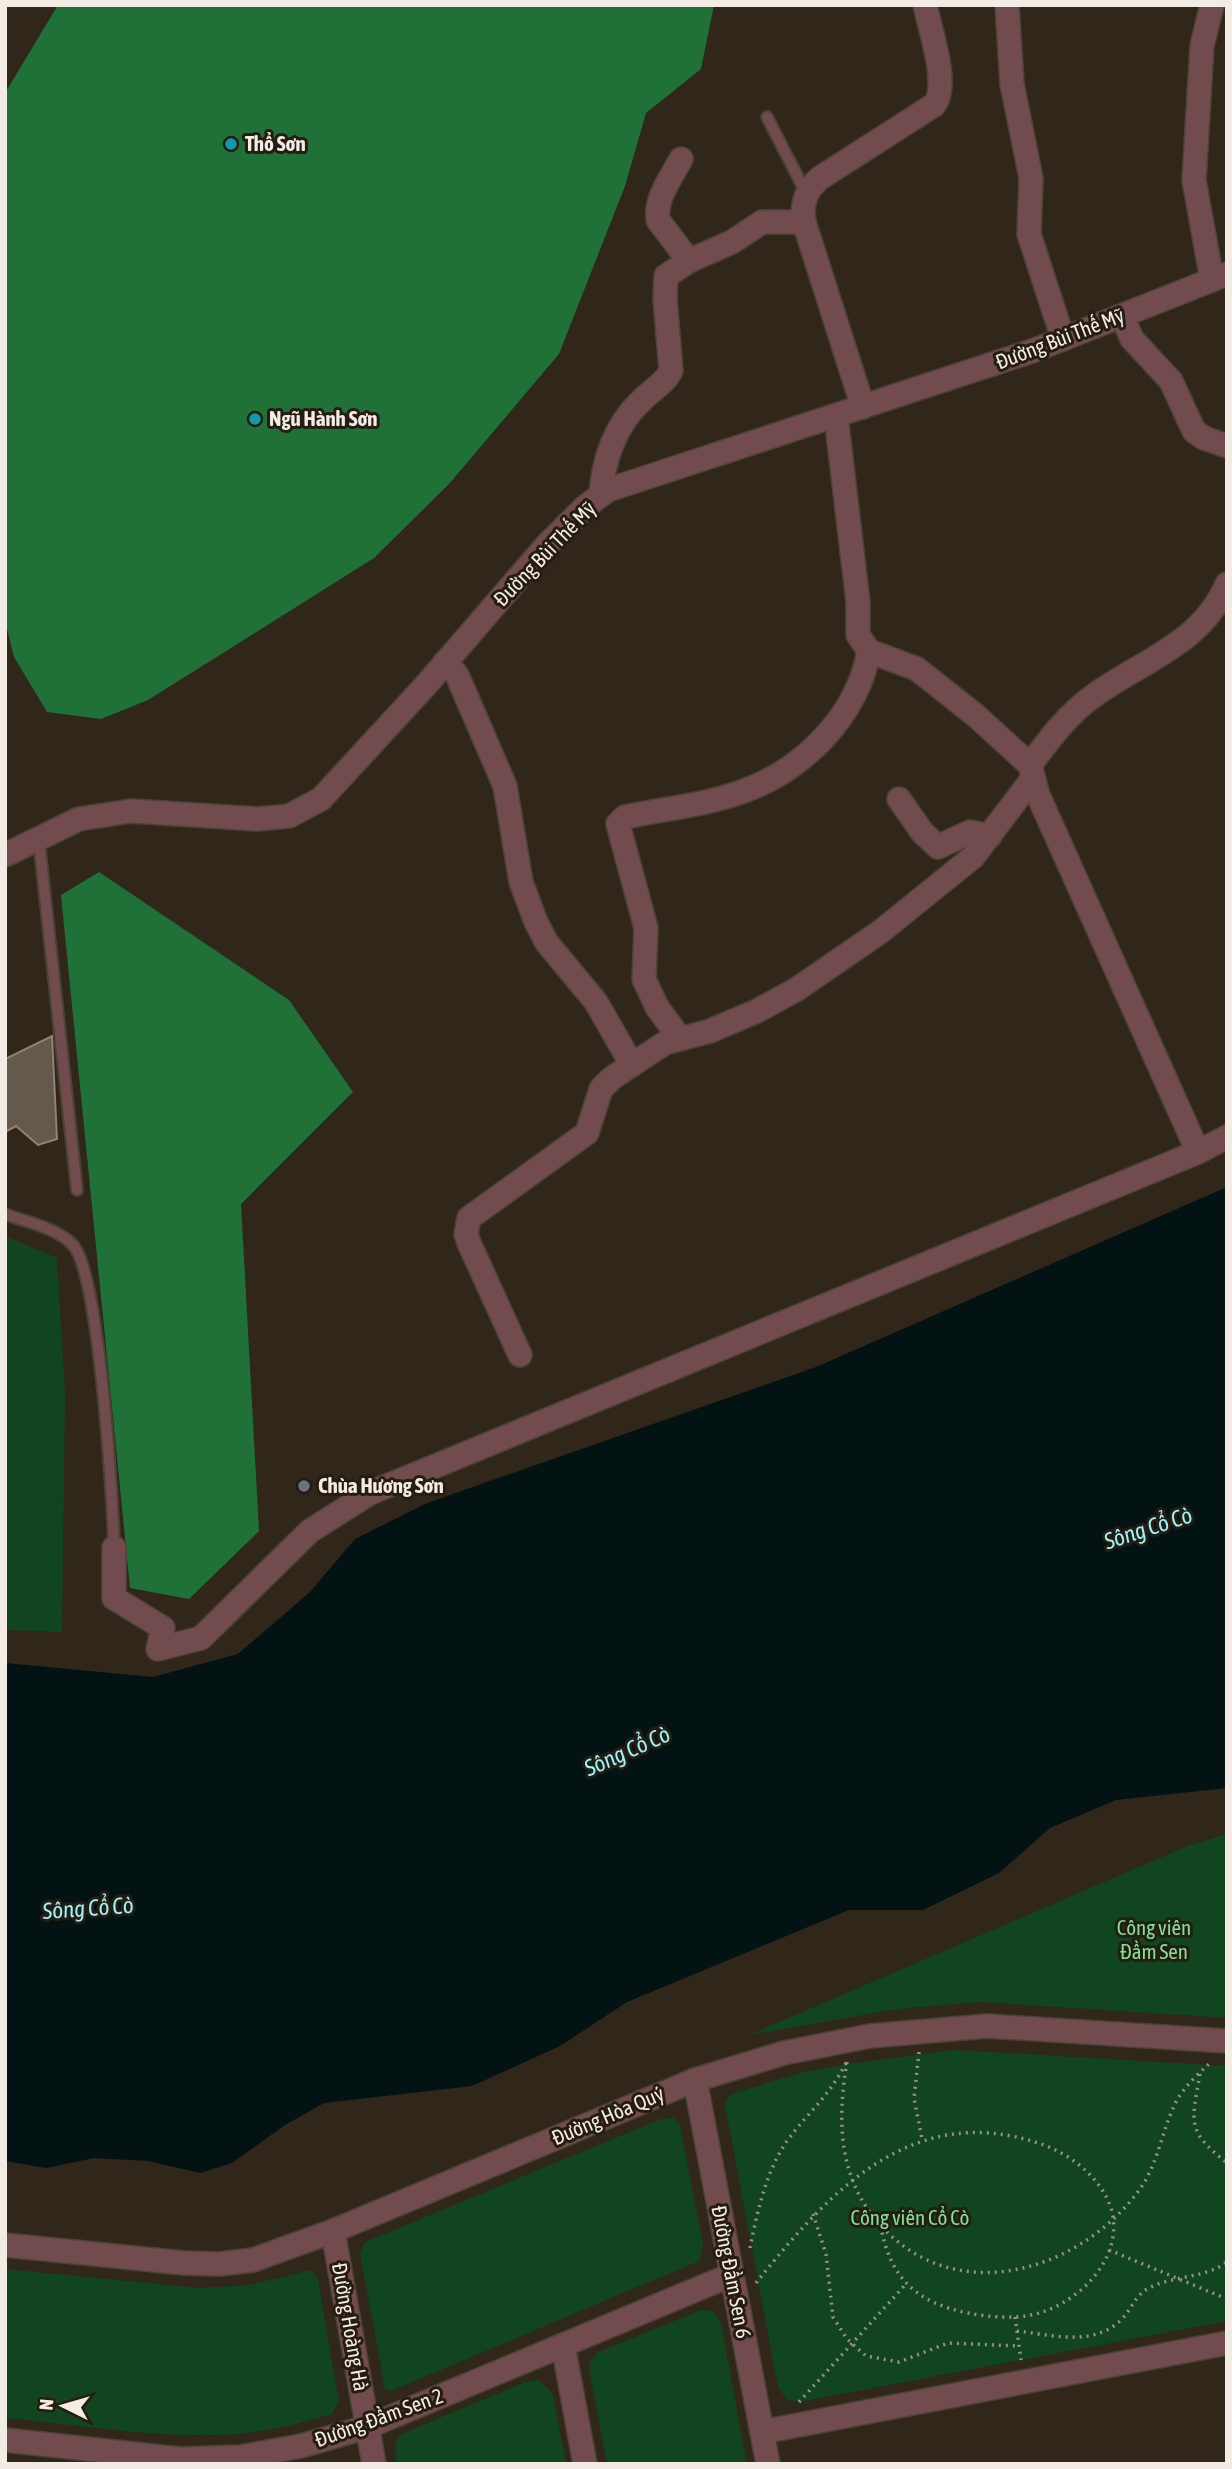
<svg xmlns="http://www.w3.org/2000/svg" width="1232" height="2469" font-family="'Asap Condensed',sans-serif">
<rect width="100%" height="100%" fill="#30261a"/>
<g fill="#104520">
<path d="M5,1236L57,1258L65,1393L62,1632L5,1630Z"/>
<path d="M1227,1834V2018L982,2002L897,2009L749,2035L1190,1845Z"/>
<path d="M955,2050L1227,2066V2321L799,2402L787,2400L778,2387L725,2106L727,2098L734,2093L800,2073L847,2064Z"/>
<path d="M674,2118L680,2125L703,2244L699,2261L391,2391L385,2389L360,2253L365,2242L661,2119Z"/>
<path d="M5,2269L199,2288L249,2285L311,2270L318,2279L339,2402L332,2414C304,2422 276,2430 248,2433C168,2441 85,2425 5,2418Z"/>
<path d="M701,2310L714,2311L721,2323L747,2464H607L589,2369L591,2360L598,2352Z"/>
<path d="M539,2380L553,2394L566,2464H396L395,2443L401,2434L528,2381Z"/>
</g>
<g fill="#207138">
<path d="M58,5H714L701,69L646,113L625,186L559,354L449,484L374,558L148,700L101,719L47,712L14,657L5,621V93Z"/>
<path d="M99,872L289,1000L353,1092L241,1204L259,1531L189,1599L130,1588L61,895Z"/>
</g>
<path fill="#031213" d="M1227,1187V1788L1116,1800L1050,1828L999,1873L923,1910H849L627,2002L560,2046L472,2086L324,2103L285,2125L232,2163L200,2173L148,2161L94,2158L46,2168L5,2161V1663L153,1677L238,1654L310,1592L355,1539L427,1503L816,1367Z"/>
<path fill="#64594c" stroke="#908375" stroke-width="2" d="M52,1036L57,1139L38,1145L16,1126L5,1132V1059Z"/>
<g fill="none" stroke-linecap="round" stroke-linejoin="round">
<defs>
<g id="lane">
<path d="M767,117L806,193"/>
<path d="M39,841L77,1190"/>
<path d="M5,1214C26,1222 58,1228 73,1245C99,1273 113,1501 114,1548"/>
</g>
<g id="street">
<path d="M1007,5L1012,84L1031,178L1029,234L1063,339"/>
<path d="M1212,5L1202,46L1194,180L1212,280"/>
<path d="M681,159C671,178 655,198 658,220L689,261"/>
<path d="M1122,316L1132,339L1171,381L1194,431L1204,438L1227,446"/>
<path d="M863,407L804,222C801,203 806,190 820,178L934,105C950,86 930,30 925,5"/>
<path d="M836,416L858,602V635L869,651L917,669L975,715L1030,765L1038,795L1198,1152"/>
<path d="M601,495C603,461 615,425 641,401C650,391 667,382 671,370L665,299L666,276L689,261L732,242L762,222H804"/>
<path d="M445,662L457,675L505,786L521,882L536,922L547,943L596,1002L632,1065"/>
<path d="M1030,765C1048,741 1067,715 1092,697C1141,661 1202,644 1227,584"/>
<path d="M899,799L922,832L938,847L970,832L990,836"/>
<path d="M5,855L79,819L131,811L258,819L289,816L321,799L426,685L546,546L585,507L608,490L1035,350L1227,274"/>
<path d="M679,1037L657,1007L644,979L646,928L618,824L625,817C663,809 705,805 741,792C802,771 857,717 869,651"/>
<path d="M520,1355L469,1243L466,1234L469,1218L587,1133L601,1089L612,1078L665,1043L710,1031L757,1011L797,989L880,932L973,857L1033,778"/>
<path d="M114,1548V1598L163,1628L158,1649L201,1638L310,1531L370,1493L1198,1152L1227,1137"/>
<path d="M695,2080L768,2464"/>
<path d="M333,2231L374,2464"/>
<path d="M5,2245L184,2263L219,2264L253,2260L333,2231L695,2080L784,2053L870,2036L987,2026L1227,2041"/>
<path d="M563,2345L585,2464"/>
<path d="M762,2432L1227,2343"/>
<path d="M5,2440L180,2459L240,2457L301,2446L367,2427L731,2275"/>
</g>
</defs>
<use href="#lane" stroke="#4b4236" stroke-width="14"/>
<use href="#street" stroke="#4b4236" stroke-width="26"/>
<g stroke="#999188" stroke-width="3.5" stroke-dasharray="2 5" stroke-linecap="butt">
<path d="M5,638H8"/>
<path d="M919,2052L914,2098L922,2139"/>
<path d="M847,2062C836,2125 839,2187 889,2234C967,2308 1087,2266 1142,2186C1159,2160 1162,2130 1176,2102C1184,2087 1198,2074 1210,2063"/>
<path d="M1200,2074C1191,2124 1187,2131 1227,2163"/>
<path d="M813,2214L826,2254L833,2317L847,2339L866,2356L899,2362L948,2343L1019,2346"/>
<path d="M750,2248C757,2213 766,2171 787,2141C809,2111 828,2098 846,2063"/>
<path d="M1109,2250L1227,2299"/>
<path d="M756,2283C828,2193 911,2101 1038,2143C1069,2153 1100,2176 1111,2208C1126,2258 1077,2306 1031,2315C1011,2319 988,2317 968,2313C917,2303 890,2278 881,2227"/>
<path d="M1015,2317L1021,2360"/>
<path d="M1017,2331C1052,2335 1093,2347 1121,2320C1132,2309 1135,2295 1149,2288C1174,2275 1204,2279 1227,2262"/>
<path d="M799,2402L906,2284"/>
</g>
<use href="#lane" stroke="#714b4e" stroke-width="10"/>
<use href="#street" stroke="#714b4e" stroke-width="23"/>
</g>
<g fill="#0f9aa8" stroke="#261c11" stroke-width="2.5">
<circle cx="231" cy="144" r="7"/>
<circle cx="255" cy="419" r="7"/>
</g>
<circle fill="#6b7280" stroke="#261c11" stroke-width="2.5" cx="304" cy="1486" r="7"/>
<g text-anchor="middle" stroke-width="6" stroke-linejoin="round" paint-order="stroke">
<g font-size="21" font-weight="bold" fill="#f2ece4" stroke="#261c11" text-anchor="start">
<text x="245" y="151">Thổ Sơn</text>
<text x="269" y="426">Ngũ Hành Sơn</text>
<text x="318" y="1493">Chùa Hương Sơn</text>
</g>
<g font-size="21" fill="#f2ece4" stroke="#261c11">
<text transform="translate(1060 339) rotate(-21)" y="7">Đường Bùi Thế Mỹ</text>
<text transform="translate(545 554) rotate(-46)" y="7">Đường Bùi Thế Mỹ</text>
<text transform="translate(608 2116) rotate(-23)" y="7">Đường Hòa Quý</text>
<text transform="translate(731 2272) rotate(79)" y="7">Đường Đầm Sen 6</text>
<text transform="translate(350 2327) rotate(80)" y="7">Đường Hoàng Hà</text>
<text transform="translate(379 2418) rotate(-20)" y="7">Đường Đầm Sen 2</text>
</g>
<g font-size="21" fill="#7ee495" stroke="#261c11">
<text x="1154" y="1935">Công viên<tspan x="1154" dy="24">Đầm Sen</tspan></text>
<text x="910" y="2225">Công viên Cổ Cò</text>
</g>
<g font-size="23" font-style="italic" fill="#98f5fb" stroke="#261c11">
<text transform="translate(1148 1528) rotate(-18)" y="8">Sông Cổ Cò</text>
<text transform="translate(627 1751) rotate(-24)" y="8">Sông Cổ Cò</text>
<text transform="translate(88 1908) rotate(-4)" y="8">Sông Cổ Cò</text>
</g>
</g>
<rect width="1232" height="2469" fill="none" stroke="#f2ece4" stroke-width="14"/>
<g transform="translate(63 2406) rotate(275)" stroke="#261c11" stroke-width="5" paint-order="stroke">
<path d="M0-5L12 26L0 18L-12 26Z" fill="#f2ece4"/>
<text y="-10" font-size="19" font-weight="bold" text-anchor="middle" fill="#f2ece4">N</text>
</g>
</svg>
